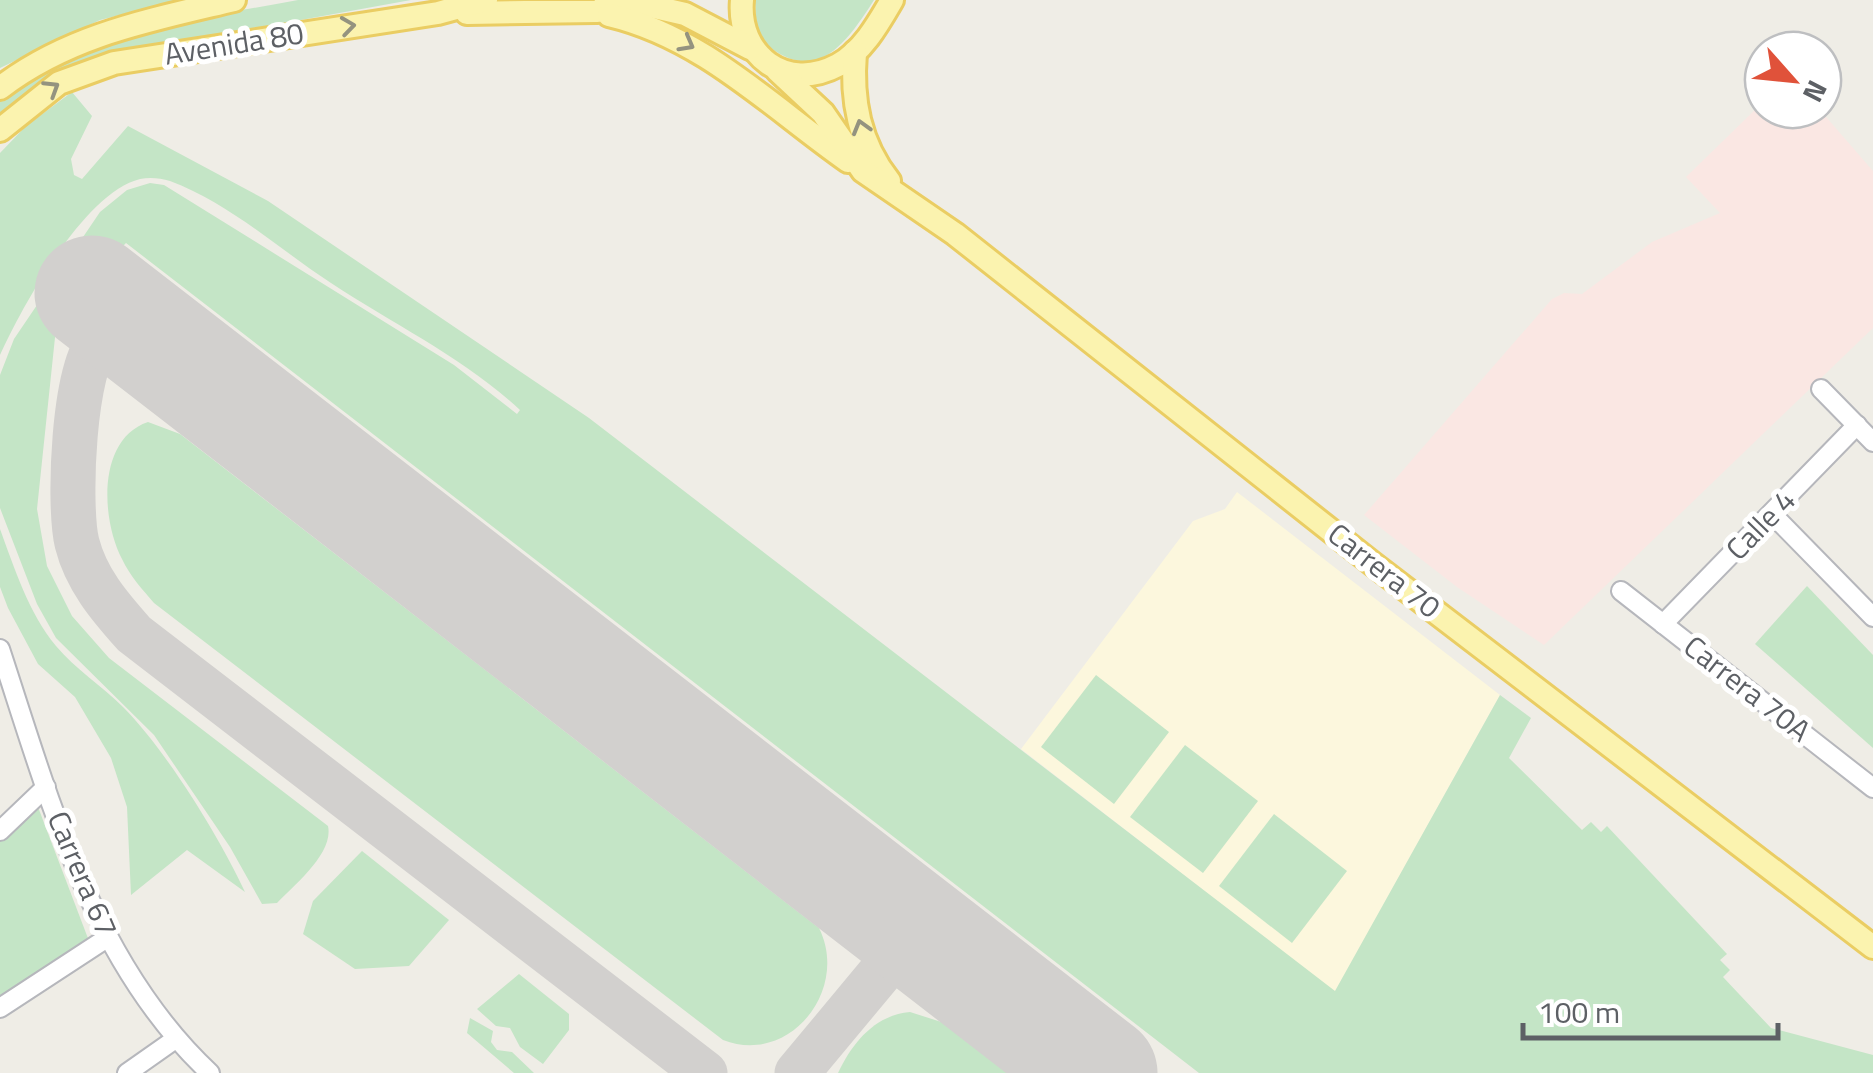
<svg xmlns="http://www.w3.org/2000/svg" width="1873" height="1073" font-family="'Titillium Web',sans-serif">
<rect width="100%" height="100%" fill="#efede6"/>
<path fill="#fcf7dd" d="M1237,492L1500,695L1335,992L1021,749L1193,521L1225,509Z"/>
<path fill="#fae7e3" d="M1763,102V110H1820L1873,171V328L1544,645L1457,587L1364,515L1552,299L1564,293L1582,294L1652,242L1720,213L1686,177Z"/>
<g fill="#c4e5c6">
<path d="M0,0H180L100,20L0,68Z"/>
<path d="M298,0H411L107,55L43,83L0,118V100C75,25 199,20 298,0Z"/>
<path d="M755,0H874C842,50 812,89 757,36Z"/>
<path d="M72,92L92,116L71,159L74,175L82,179L128,126L268,201L589,418L1335,991L1500,695L1531,718L1509,758L1582,830L1591,822L1601,832L1607,826L1727,954L1720,960L1730,970L1723,977L1771,1028L1873,1055V1073H1199L126,243L77,292L56,328L37,509L47,566L72,616L109,658L328,826C334,853 294,885 277,903L262,904L230,847L154,735L56,638L37,604L0,508V375L14,339L100,212L127,190L150,183L164,185L454,365L517,414L520,410C463,357 396,326 331,283C279,249 229,203 170,181C160,178 150,177 140,179C84,193 23,305 0,355V153L26,126Z"/>
<path d="M148,422L180,434L819,928C850,990 789,1066 723,1040L154,603C142,589 130,576 122,559C101,519 97,439 148,422Z"/>
<path d="M0,529C14,567 29,614 56,646C75,669 102,686 123,707C166,750 220,838 245,892L187,850L131,895L127,807L111,758L75,697L38,664L8,608L0,587Z"/>
<path d="M1807,586L1873,655V748L1755,644Z"/>
<path d="M1096,675L1169,732L1114,804L1041,747Z"/>
<path d="M1185,745L1258,801L1203,873L1130,817Z"/>
<path d="M38,807L89,941L0,1004V841Z"/>
<path d="M1274,814L1347,871L1292,943L1219,886Z"/>
<path d="M362,851L449,920L409,966L355,969L303,934L313,901Z"/>
<path d="M519,974L569,1014V1030L543,1064L520,1047L510,1028L496,1026L477,1009Z"/>
<path d="M910,1012L957,1027L1016,1073H838C852,1043 875,1015 910,1012Z"/>
<path d="M470,1018L493,1031L491,1042L497,1050L512,1052L534,1073H514L467,1033Z"/>
</g>
<g fill="none" stroke-linecap="round" stroke-linejoin="round">
<g stroke="#d2d0ce" stroke-width="45">
<path d="M145,334C129,330 115,328 101,339C73,363 68,507 77,543C86,579 109,606 134,634L705,1073"/>
<path d="M885,907C901,925 898,938 889,959"/>
<path d="M797,1073L901,948L919,942L936,947"/>
</g>
<path stroke="#d2d0ce" stroke-width="115" d="M92,293L1100,1073"/>
<defs>
<g id="minor">
<path d="M1821,389L1873,442"/>
<path d="M1772,514L1873,617"/>
<path d="M1621,591L1873,788"/>
<path d="M1663,624L1857,425"/>
<path d="M0,649C49,798 92,963 210,1073"/>
<path d="M0,831L46,787"/>
<path d="M0,1008L107,938"/>
<path d="M127,1073L174,1040"/>
</g>
<g id="major">
<path d="M742,0C737,55 786,93 838,65C863,51 878,24 892,0"/>
<path d="M467,13L596,11L646,5L685,14L750,48"/>
<path d="M609,15C703,37 771,107 848,161"/>
<path d="M855,52C851,100 859,143 889,181"/>
<path d="M778,71L823,113L863,171L955,234L1373,564L1873,947"/>
<path d="M0,88C69,35 150,20 234,0"/>
<path d="M0,130L59,83L114,63L438,13L486,0"/>
</g>
</defs>
<use href="#minor" stroke="#b6b7bc" stroke-width="22"/>
<use href="#major" stroke="#eacd63" stroke-width="28"/>
<use href="#minor" stroke="#fff" stroke-width="18"/>
<use href="#major" stroke="#fbf3af" stroke-width="22"/>
</g>
<defs><path id="oneway-chevron" d="M-2-3.5L2.5 0L-2 3.5" fill="none" stroke-width="1.6" stroke-linecap="round" stroke-linejoin="round" transform="scale(2.5)"/></defs>
<g stroke="#94937f">
<use href="#oneway-chevron" transform="translate(348 26) rotate(-8)"/>
<use href="#oneway-chevron" transform="translate(687 44) rotate(29)"/>
<use href="#oneway-chevron" transform="translate(52 88) rotate(-32)"/>
<use href="#oneway-chevron" transform="translate(861 127) rotate(-106)"/>
</g>
<g text-anchor="middle" stroke-width="10" stroke-linejoin="round" paint-order="stroke">
<g font-size="30" fill="#5d6065" stroke="#fff">
<text transform="translate(234 44) rotate(-9)" y="10">Avenida 80</text>
<text transform="translate(1761 525) rotate(-46)" y="10">Calle 4</text>
<text transform="translate(1384 571) rotate(38)" y="10">Carrera 70</text>
<text transform="translate(1747 689) rotate(38)" y="10">Carrera 70A</text>
<text transform="translate(82 874) rotate(67)" y="10">Carrera 67</text>
</g>
</g>
<g transform="translate(1793 80) rotate(117)"><circle r="48" fill="#ffffff" stroke="#bebfc1" stroke-width="2.5"/>
<path d="M0-8L18 38L0 25L-18 38Z" fill="#e0523a"/>
<text y="-15" font-size="28" font-weight="bold" text-anchor="middle" fill="#5d6065">N</text>
</g>
<path d="M1523 1023v15h255v-15" fill="none" stroke="#5d6065" stroke-width="5"/>
<text x="1538" y="1023" font-size="30" fill="#5d6065" stroke="#ffffff" stroke-width="8" paint-order="stroke">100 m</text>
</svg>
